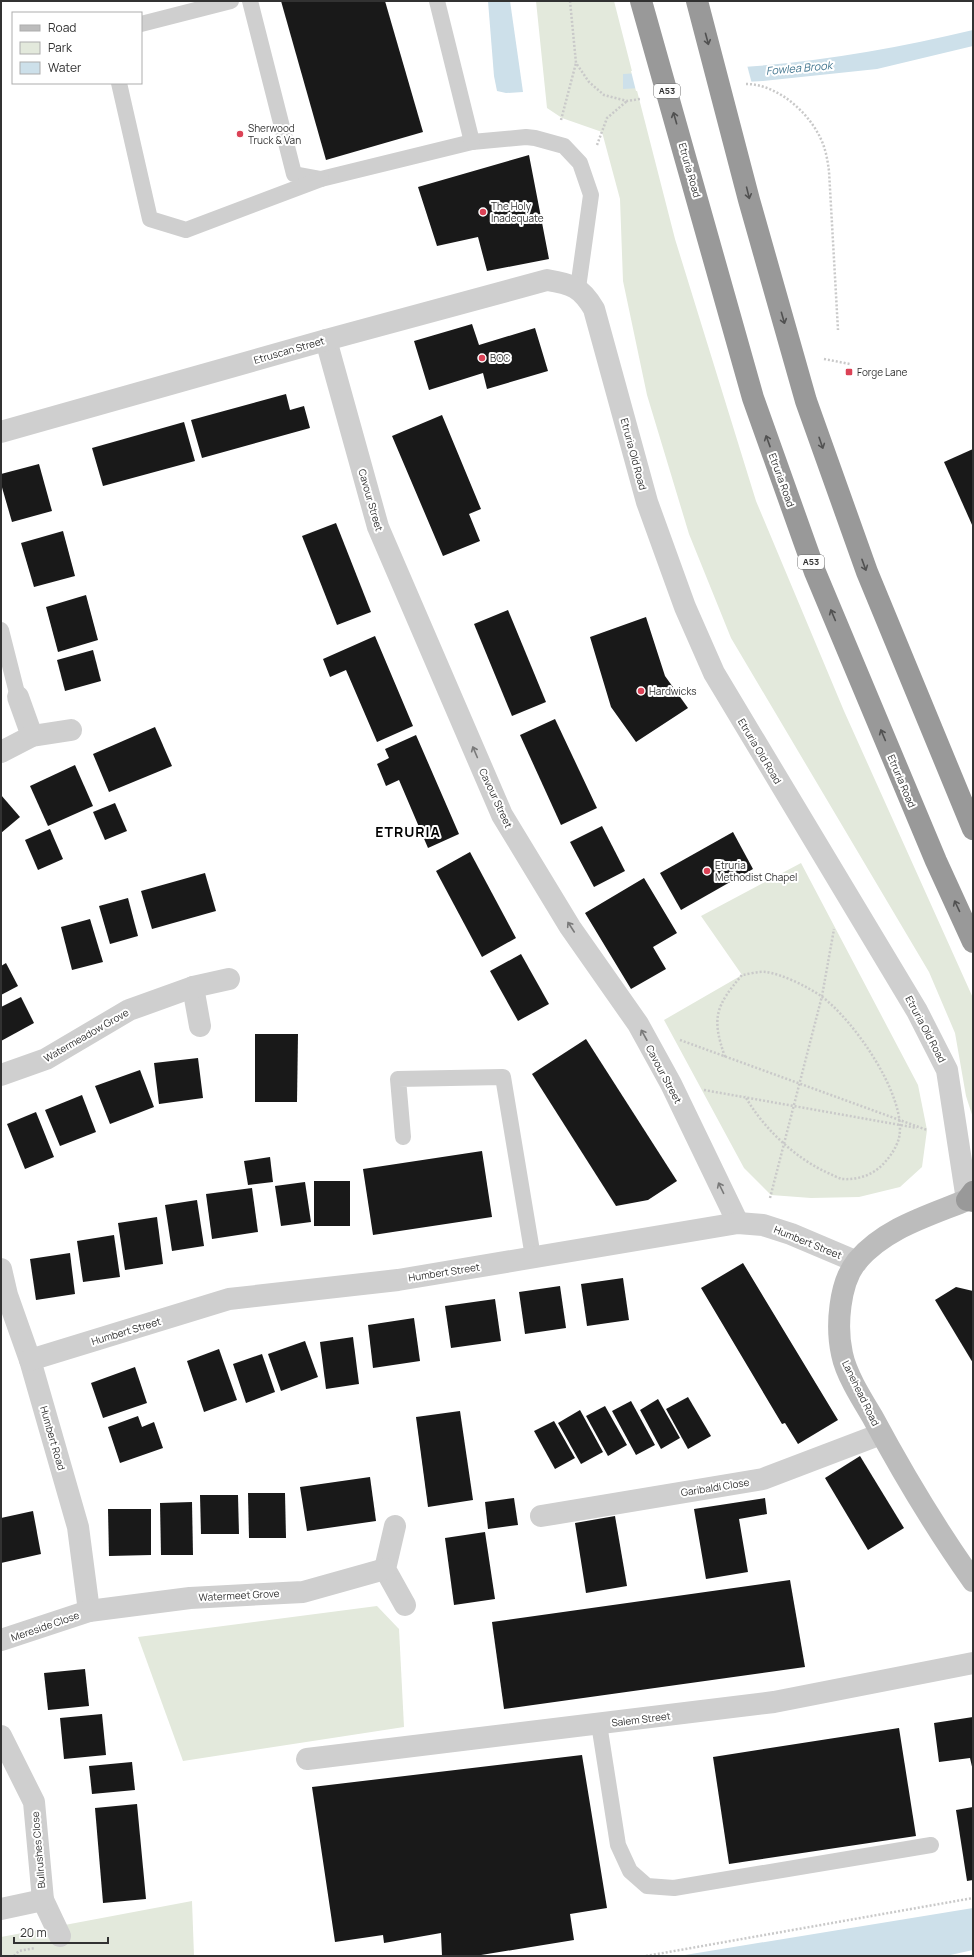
<svg xmlns="http://www.w3.org/2000/svg" width="974" height="1957" font-family="Manrope,sans-serif">
<rect width="100%" height="100%" fill="#fff"/>
<g fill="#e3e9dc">
<path d="M536,1H614L675,239L756,501L844,711L973,998V1118L966,1096L955,1033L929,972L731,638L689,534L647,395L623,281L620,199L602,132L562,118L547,108Z"/>
<path d="M801,863L918,1085L927,1130L922,1167L900,1187L859,1197L811,1198L771,1195L744,1168L664,1020L742,975L701,916Z"/>
<path d="M377,1606L399,1629L404,1727L183,1761L138,1637Z"/>
<path d="M192,1901L194,1956H1V1937Z"/>
</g>
<g fill="#cde0ea">
<path d="M488,1H510L523,92L506,93L497,91L494,76Z"/>
<path d="M973,30V46L877,69L763,81L623,89V74C667,71 712,70 757,66C829,60 902,47 973,30Z"/>
<path d="M973,1908V1950L946,1956H679Z"/>
</g>
<path fill="#fff" d="M747,65L752,84L636,91L631,71Z"/>
<g fill="#191919">
<path d="M281,1H385L423,132L326,160Z"/>
<path d="M529,155L549,259L487,271L478,237L437,246L418,187Z"/>
<path d="M472,324L479,345L535,328L548,371L487,389L483,373L429,390L414,341Z"/>
<path d="M286,394L290,410L304,406L310,428L202,458L191,420Z"/>
<path d="M442,415L481,509L469,514L480,541L443,556L392,436Z"/>
<path d="M184,422L195,461L103,486L92,448Z"/>
<path d="M973,449V527L944,462Z"/>
<path d="M39,464L52,511L12,522L1,484V474Z"/>
<path d="M336,523L371,612L337,625L302,536Z"/>
<path d="M63,531L75,576L34,587L21,543Z"/>
<path d="M86,595L98,640L58,652L46,607Z"/>
<path d="M508,610L546,702L512,716L474,624Z"/>
<path d="M646,617L665,676L688,708L636,742L611,707L590,637Z"/>
<path d="M375,636L413,726L377,742L346,670L330,677L323,659Z"/>
<path d="M93,650L101,681L65,691L57,660Z"/>
<path d="M555,719L597,808L561,825L520,735Z"/>
<path d="M155,727L172,766L109,792L93,754Z"/>
<path d="M416,735L459,834L428,848L399,780L386,786L377,764L389,758L385,749Z"/>
<path d="M75,765L93,806L48,826L30,786Z"/>
<path d="M1,795L20,817L1,833Z"/>
<path d="M115,803L127,831L105,840L93,812Z"/>
<path d="M602,826L625,871L594,887L570,842Z"/>
<path d="M50,829L63,859L38,870L25,840Z"/>
<path d="M733,832L753,869L681,910L660,873Z"/>
<path d="M470,852L516,938L482,957L436,871Z"/>
<path d="M205,873L216,911L152,929L141,891Z"/>
<path d="M644,878L677,933L653,947L666,969L631,989L585,913Z"/>
<path d="M128,898L138,936L110,944L99,906Z"/>
<path d="M90,919L103,962L72,970L61,927Z"/>
<path d="M521,954L549,1004L518,1021L490,971Z"/>
<path d="M6,963L18,986L1,995V966Z"/>
<path d="M21,997L34,1023L1,1041V1007Z"/>
<path d="M255,1034H298L297,1102H255Z"/>
<path d="M586,1039L677,1181L648,1200L616,1206L532,1074Z"/>
<path d="M198,1058L203,1098L159,1104L154,1063Z"/>
<path d="M140,1070L154,1107L110,1124L95,1086Z"/>
<path d="M82,1095L96,1132L60,1146L45,1110Z"/>
<path d="M36,1112L54,1157L25,1169L7,1124Z"/>
<path d="M482,1151L492,1217L373,1235L363,1169Z"/>
<path d="M270,1157L273,1182L248,1185L244,1161Z"/>
<rect x="314" y="1181" width="36" height="45"/>
<path d="M305,1182L311,1222L281,1226L275,1186Z"/>
<path d="M252,1188L258,1232L212,1239L206,1194Z"/>
<path d="M197,1200L204,1246L172,1251L165,1205Z"/>
<path d="M157,1217L163,1264L125,1270L118,1223Z"/>
<path d="M114,1235L120,1277L83,1282L77,1241Z"/>
<path d="M70,1253L75,1294L36,1300L30,1259Z"/>
<path d="M743,1263L838,1420L798,1444L785,1423L782,1424L701,1288Z"/>
<path d="M623,1278L629,1320L587,1326L581,1284Z"/>
<path d="M560,1286L566,1328L525,1334L519,1292Z"/>
<path d="M956,1287L973,1291V1363L935,1300Z"/>
<path d="M495,1299L501,1341L451,1348L445,1306Z"/>
<path d="M414,1318L420,1361L373,1368L368,1325Z"/>
<path d="M353,1337L359,1384L326,1389L320,1342Z"/>
<path d="M305,1341L318,1377L281,1391L268,1354Z"/>
<path d="M219,1349L237,1400L204,1412L187,1361Z"/>
<path d="M262,1354L275,1392L246,1403L233,1364Z"/>
<path d="M135,1367L147,1403L103,1418L91,1383Z"/>
<path d="M688,1397L711,1436L688,1449L666,1409Z"/>
<path d="M658,1399L680,1438L661,1449L640,1410Z"/>
<path d="M631,1401L655,1445L636,1455L612,1411Z"/>
<path d="M605,1406L627,1445L608,1456L586,1416Z"/>
<path d="M580,1410L603,1452L581,1464L558,1423Z"/>
<path d="M460,1411L473,1500L428,1507L416,1417Z"/>
<path d="M138,1416L142,1427L154,1422L163,1448L120,1463L108,1427Z"/>
<path d="M554,1421L575,1458L555,1469L534,1431Z"/>
<path d="M860,1456L904,1528L868,1550L825,1478Z"/>
<path d="M370,1477L376,1521L307,1531L300,1487Z"/>
<path d="M248,1493H285L286,1538H249Z"/>
<path d="M200,1495H238L239,1534H201Z"/>
<path d="M514,1498L518,1525L488,1529L485,1502Z"/>
<path d="M765,1498L767,1514L739,1519L748,1572L706,1579L694,1509Z"/>
<path d="M192,1502L193,1555H161L160,1503Z"/>
<path d="M108,1509H151V1555L109,1556Z"/>
<path d="M33,1511L41,1554L1,1563V1518Z"/>
<path d="M615,1516L627,1586L586,1593L575,1523Z"/>
<path d="M485,1532L495,1599L454,1605L445,1538Z"/>
<path d="M790,1580L805,1667L504,1709L492,1622Z"/>
<path d="M85,1669L89,1706L48,1710L44,1673Z"/>
<path d="M102,1714L106,1755L64,1759L60,1718Z"/>
<path d="M973,1717V1771L970,1758L939,1762L934,1723Z"/>
<path d="M899,1728L916,1836L729,1864L713,1757Z"/>
<path d="M582,1755L607,1908L570,1914L574,1940L475,1956H442L441,1933L384,1943L383,1935L335,1942L312,1787Z"/>
<path d="M132,1762L135,1790L92,1794L89,1766Z"/>
<path d="M137,1804L146,1899L103,1903L95,1808Z"/>
<path d="M973,1807V1880L967,1881L956,1810Z"/>
</g>
<g fill="none" stroke-linecap="round" stroke-linejoin="round">
<g stroke="#c9c9c9" stroke-width="2.5" stroke-dasharray="2 2" stroke-linecap="butt">
<path d="M570,1L576,63L589,82L604,95L627,101L640,99"/>
<path d="M746,84C780,84 816,118 825,150C827,157 828,164 829,171L838,330"/>
<path d="M561,120L576,63"/>
<path d="M597,145L607,118L627,101"/>
<path d="M824,359L850,364"/>
<path d="M680,1040L927,1130"/>
<path d="M725,1057C711,1017 716,1006 742,975C749,974 759,971 766,972C782,974 808,987 821,996C853,1019 908,1097 899,1138C896,1149 888,1160 879,1168C869,1176 856,1180 842,1179C838,1178 833,1175 828,1173C795,1158 763,1128 745,1096"/>
<path d="M704,1090L917,1128"/>
<path d="M770,1198L822,996L834,929"/>
<path d="M14,1956L19,1951L35,1948"/>
<path d="M646,1956L973,1898"/>
</g>
<g stroke="#cfcfcf" stroke-width="16">
<path d="M250,1L294,174L321,179L472,142L526,137L535,138L564,146L580,163L591,195L578,288"/>
<path d="M437,1L472,142"/>
<path d="M141,24L231,1"/>
<path d="M119,83L150,219L186,230L321,179"/>
<path d="M1,630L18,697"/>
<path d="M403,1137L398,1079L503,1077L533,1257"/>
<path d="M599,1724L618,1845L630,1871L647,1886L674,1888L931,1845"/>
</g>
<g stroke="#cfcfcf" stroke-width="22">
<path d="M326,340L378,527L502,815L570,927L638,1024L671,1084L738,1223"/>
<path d="M1,432L326,340L547,280C572,284 581,287 594,309L647,502L685,607L714,673L917,1011L947,1070L967,1200"/>
<path d="M18,697L32,736"/>
<path d="M1,752L32,736L71,730"/>
<path d="M193,987L200,1026"/>
<path d="M1,1075L46,1059L129,1010L193,987L229,979"/>
<path d="M1,1269L7,1295L30,1360L78,1527L89,1611"/>
<path d="M30,1360L229,1299L398,1280L738,1223L763,1225L791,1234L857,1262"/>
<path d="M541,1516L763,1479L881,1434"/>
<path d="M395,1526L385,1569L405,1605"/>
<path d="M1,1640L89,1611L190,1598L303,1592L385,1569"/>
<path d="M1,1736L34,1802L43,1900L60,1936"/>
<path d="M307,1759L774,1702L973,1663"/>
<path d="M1,1909L43,1900"/>
</g>
<path stroke="#bcbcbc" stroke-width="22" d="M967,1200C928,1216 885,1228 857,1261C839,1283 836,1327 842,1354C846,1374 861,1398 872,1416C902,1472 936,1529 973,1581"/>
<g stroke="#999" stroke-width="22">
<path d="M641,1L753,398L815,572L936,861L973,942"/>
<path d="M697,1L749,200L806,401L867,572L973,829"/>
<path d="M973,1192L967,1200L973,1201"/>
</g>
</g>
<defs><path id="oneway-shaft" d="M-6 0H5M1.5-3L5.5 0L1.5 3" fill="none" stroke-width="1.6" stroke-linecap="round" stroke-linejoin="round"/></defs>
<g stroke="#515151">
<use href="#oneway-shaft" transform="translate(707 39) rotate(75)"/>
<use href="#oneway-shaft" transform="translate(675 118) rotate(-106)"/>
<use href="#oneway-shaft" transform="translate(748 193) rotate(76)"/>
<use href="#oneway-shaft" transform="translate(783 318) rotate(74)"/>
<use href="#oneway-shaft" transform="translate(768 441) rotate(-110)"/>
<use href="#oneway-shaft" transform="translate(821 443) rotate(71)"/>
<use href="#oneway-shaft" transform="translate(864 565) rotate(70)"/>
<use href="#oneway-shaft" transform="translate(833 615) rotate(-113)"/>
<use href="#oneway-shaft" transform="translate(883 735) rotate(-113)"/>
<use href="#oneway-shaft" transform="translate(957 906) rotate(-115)"/>
</g>
<g stroke="#797979">
<use href="#oneway-shaft" transform="translate(475 752) rotate(-113)"/>
<use href="#oneway-shaft" transform="translate(571 927) rotate(-123)"/>
<use href="#oneway-shaft" transform="translate(644 1035) rotate(-119)"/>
<use href="#oneway-shaft" transform="translate(721 1188) rotate(-116)"/>
</g>
<g fill="#db4256" stroke="#fff" stroke-width="1.5">
<circle cx="240" cy="134" r="4"/>
<circle cx="483" cy="212" r="4"/>
<circle cx="482" cy="358" r="4"/>
<rect x="845" y="368" width="8" height="8" rx="2"/>
<circle cx="641" cy="691" r="4"/>
<circle cx="707" cy="871" r="4"/>
</g>
<g text-anchor="middle" stroke-width="4" stroke-linejoin="round" paint-order="stroke">
<g fill="#fff" stroke="#707070" stroke-width="1">
<rect x="654" y="84" width="26" height="14" rx="3"/>
<rect x="798" y="555" width="26" height="14" rx="3"/>
</g>
<g font-size="9" font-weight="bold" fill="#323232">
<text x="667" y="94">A53</text>
<text x="811" y="565">A53</text>
</g>
<g font-size="10" fill="#323232" stroke="#fff" text-anchor="start">
<text x="248" y="132">Sherwood<tspan x="248" dy="12">Truck &amp; Van</tspan></text>
<text x="491" y="210">The Holy<tspan x="491" dy="12">Inadequate</tspan></text>
<text x="490" y="362">BOC</text>
<text x="857" y="376">Forge Lane</text>
<text x="649" y="695">Hardwicks</text>
<text x="715" y="869">Etruria<tspan x="715" dy="12">Methodist Chapel</tspan></text>
</g>
<g font-size="10" fill="#323232" stroke="#fff">
<text transform="translate(690 170) rotate(74)" y="4">Etruria Road</text>
<text transform="translate(289 350) rotate(-16)" y="4">Etruscan Street</text>
<text transform="translate(634 454) rotate(75)" y="4">Etruria Old Road</text>
<text transform="translate(782 480) rotate(70)" y="4">Etruria Road</text>
<text transform="translate(371 500) rotate(74)" y="4">Cavour Street</text>
<text transform="translate(760 751) rotate(59)" y="4">Etruria Old Road</text>
<text transform="translate(902 781) rotate(67)" y="4">Etruria Road</text>
<text transform="translate(496 798) rotate(65)" y="4">Cavour Street</text>
<text transform="translate(926 1029) rotate(62)" y="4">Etruria Old Road</text>
<text transform="translate(86 1035) rotate(-30)" y="4">Watermeadow Grove</text>
<text transform="translate(664 1074) rotate(62)" y="4">Cavour Street</text>
<text transform="translate(808 1242) rotate(22)" y="4">Humbert Street</text>
<text transform="translate(444 1272) rotate(-9)" y="4">Humbert Street</text>
<text transform="translate(126 1331) rotate(-17)" y="4">Humbert Street</text>
<text transform="translate(861 1393) rotate(64)" y="4">Lanehead Road</text>
<text transform="translate(53 1438) rotate(74)" y="4">Humbert Road</text>
<text transform="translate(715 1487) rotate(-9)" y="4">Garibaldi Close</text>
<text transform="translate(239 1595) rotate(-3)" y="4">Watermeet Grove</text>
<text transform="translate(45 1626) rotate(-19)" y="4">Mereside Close</text>
<text transform="translate(641 1719) rotate(-7)" y="4">Salem Street</text>
<text transform="translate(38 1850) rotate(-95)" y="4">Bullrushes Close</text>
</g>
<g font-size="11" font-style="italic" fill="#447790" stroke="#fff">
<text transform="translate(799 68) rotate(-5)" y="4">Fowlea Brook</text>
</g>
<g font-size="14" font-weight="bold" letter-spacing="1" fill="#000" stroke="#fff">
<text x="408" y="837">ETRURIA</text>
</g>
</g>
<rect width="974" height="1957" fill="none" stroke="#323232" stroke-width="4"/>
<rect x="12" y="12" width="130" height="72" fill="#ffffff" stroke="#adadad"/>
<rect x="20" y="25" width="20" height="6" fill="#bcbcbc" stroke="#adadad"/>
<text x="48" y="32" font-size="12" fill="#323232">Road</text>
<rect x="20" y="42" width="20" height="12" fill="#e3e9dc" stroke="#adadad"/>
<text x="48" y="52" font-size="12" fill="#323232">Park</text>
<rect x="20" y="62" width="20" height="12" fill="#cde0ea" stroke="#adadad"/>
<text x="48" y="72" font-size="12" fill="#323232">Water</text>
<path d="M14 1937v6h94v-6" fill="none" stroke="#323232" stroke-width="2"/>
<text x="20" y="1937" font-size="12" fill="#323232" stroke="#ffffff" stroke-width="3" paint-order="stroke">20 m</text>
</svg>
